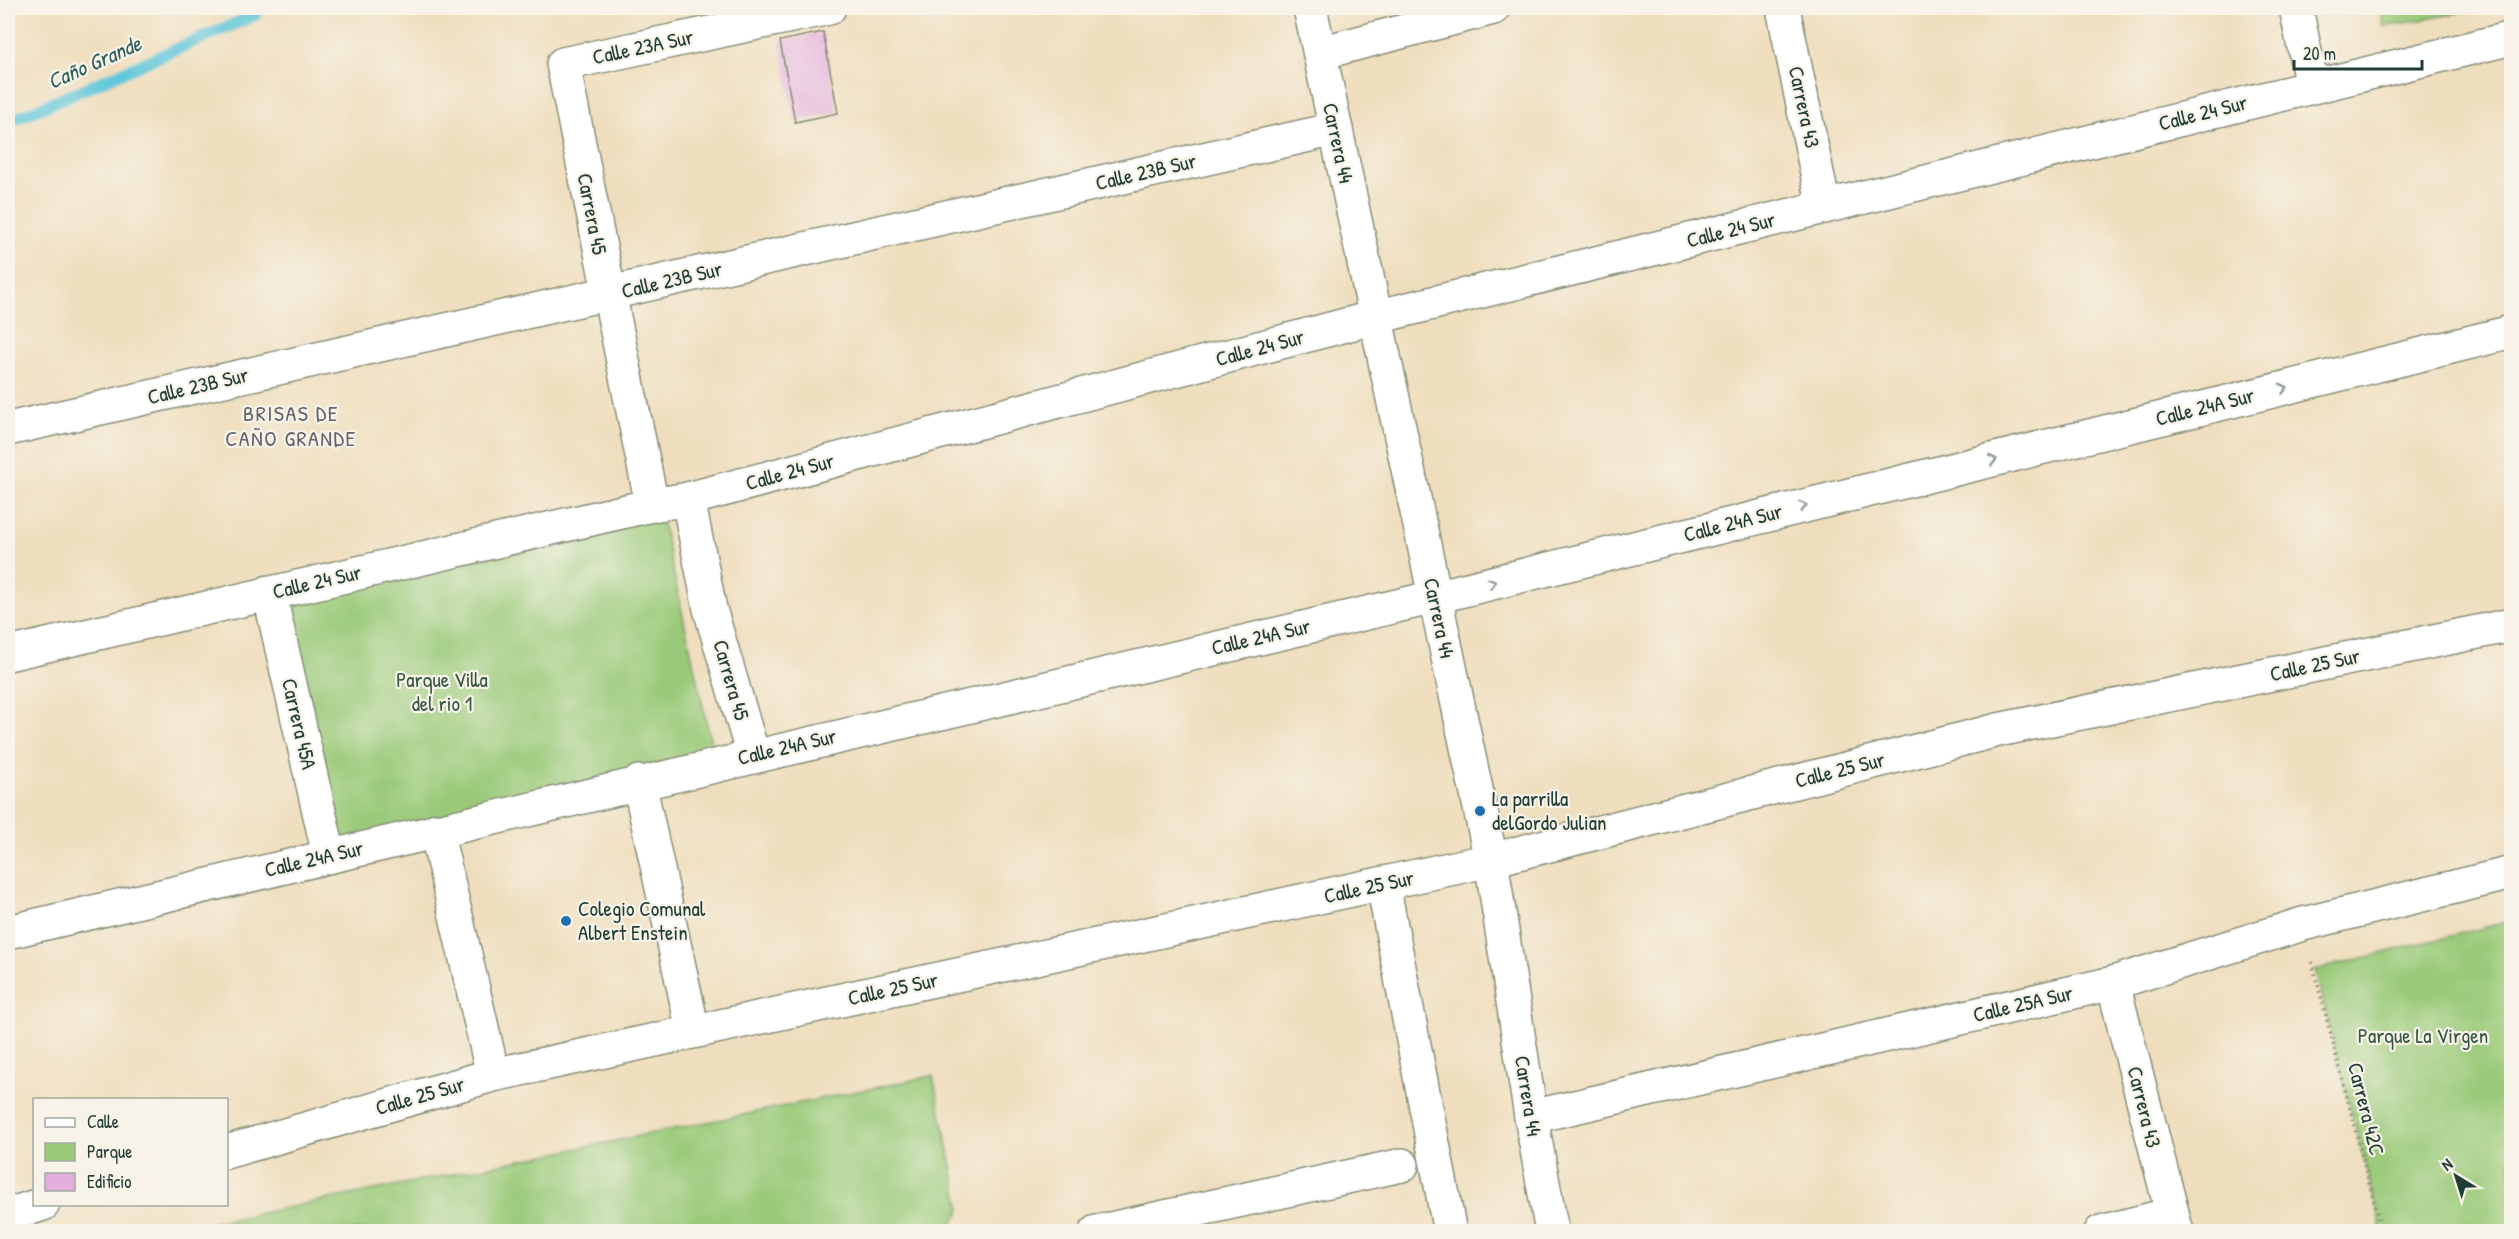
<svg xmlns="http://www.w3.org/2000/svg" width="2519" height="1239" font-family="'Patrick Hand',sans-serif">
<rect width="100%" height="100%" fill="#f7f3e8"/>
<filter id="ink" filterUnits="userSpaceOnUse"><feTurbulence type="fractalNoise" baseFrequency=".0167" numOctaves="2"/><feDisplacementMap in="SourceGraphic" scale="12" xChannelSelector="R" yChannelSelector="G"/><feConvolveMatrix kernelMatrix="1 2 1 2 8 2 1 2 1" color-interpolation-filters="sRGB"/></filter>
<filter id="wash" filterUnits="userSpaceOnUse"><feTurbulence type="fractalNoise" baseFrequency=".008" numOctaves="4" result="noise"/><feDisplacementMap in="SourceGraphic" scale="24" xChannelSelector="R" yChannelSelector="G"/><feGaussianBlur stdDeviation="1.35" result="paint"/><feColorMatrix in="noise" values="0 0 0 0 0 0 0 0 0 0 0 0 0 0 0 0 0 1.4 0 .05"/><feComposite in="paint" operator="in"/></filter>
<g filter="url(#wash)">
<rect width="100%" height="100%" fill="#efdebd"/>
<g fill="#9aca79" stroke="#5c8456" stroke-width="1.5">
<path d="M2379,8H2484L2384,27Z"/>
<path d="M661,517L713,752L334,841L289,603Z"/>
<path d="M2511,921V1231H2382L2315,970Z"/>
<path d="M933,1076L961,1210L948,1231H173Z"/>
</g>
<g fill="none" stroke-linecap="round" stroke-linejoin="round">
<path stroke="#5dc6d9" stroke-width="12" d="M8,122L255,15L260,8"/>
</g>
<g id="blocks">
<path fill="#e3addd" d="M823,32L838,113L795,122L780,41Z"/>
</g>
</g>
<g filter="url(#ink)">
<use href="#blocks" fill-opacity="0" stroke="#878e78" stroke-width="1.5"/>
<g fill="none" stroke-linecap="round" stroke-linejoin="round">
<defs>
<g id="minor">
<path d="M1310,8L1491,860L1531,1117L1552,1232"/>
<path d="M1783,8L1824,207"/>
<path d="M2296,8L2312,86"/>
<path d="M1320,53L1493,8"/>
<path d="M8,429L1336,129"/>
<path d="M688,499L710,609L753,755"/>
<path d="M652,505L563,64L829,8"/>
<path d="M269,592L329,855"/>
<path d="M8,654L652,505L688,499L1376,317L2512,38"/>
<path d="M639,782L693,1031"/>
<path d="M436,830L493,1075"/>
<path d="M1383,884L1450,1232"/>
<path d="M8,932L1435,597L2512,332"/>
<path d="M2113,983L2177,1232"/>
<path d="M1531,1117L2113,983L2303,924L2512,873"/>
<path d="M226,1152L493,1075L1491,860L1998,730L2512,625"/>
<path d="M8,1215L43,1204"/>
<path d="M1096,1232L1402,1165"/>
<path d="M2101,1232L2172,1214"/>
</g>
</defs>
<use href="#minor" stroke="#878e78" stroke-width="36"/>
<path stroke="#878e78" stroke-width="4" stroke-dasharray="1.5 4.5" stroke-linecap="butt" d="M2312,962L2382,1232"/>
<use href="#minor" stroke="#fff" stroke-width="33"/>
</g>
<defs><path id="oneway-chevron" d="M-2-3.5L2.5 0L-2 3.5" fill="none" stroke-width="1.6" stroke-linecap="round" stroke-linejoin="round" transform="scale(1.5)"/></defs>
<g stroke="#8f9e9a">
<use href="#oneway-chevron" transform="translate(2284 388) rotate(-14)"/>
<use href="#oneway-chevron" transform="translate(1993 460) rotate(-14)"/>
<use href="#oneway-chevron" transform="translate(1803 506) rotate(-14)"/>
<use href="#oneway-chevron" transform="translate(1492 583) rotate(-14)"/>
</g>
</g>
<g fill="#1f6fb2" stroke="#f7f3e8" stroke-width="2">
<circle cx="1480" cy="811" r="6"/>
<circle cx="566" cy="921" r="6"/>
</g>
<g text-anchor="middle" stroke-width="4.5" stroke-linejoin="round" paint-order="stroke">
<g font-size="21" fill="#1f3d34" stroke="#f7f3e8">
<text transform="translate(643 47) rotate(-12)" y="7">Calle 23A Sur</text>
<text transform="translate(1804 107) rotate(78)" y="7">Carrera 43</text>
<text transform="translate(2203 113) rotate(-14)" y="7">Calle 24 Sur</text>
<text transform="translate(1338 143) rotate(78)" y="7">Carrera 44</text>
<text transform="translate(1146 172) rotate(-13)" y="7">Calle 23B Sur</text>
<text transform="translate(592 214) rotate(79)" y="7">Carrera 45</text>
<text transform="translate(1731 230) rotate(-14)" y="7">Calle 24 Sur</text>
<text transform="translate(672 280) rotate(-13)" y="7">Calle 23B Sur</text>
<text transform="translate(1260 348) rotate(-15)" y="7">Calle 24 Sur</text>
<text transform="translate(198 386) rotate(-13)" y="7">Calle 23B Sur</text>
<text transform="translate(2205 407) rotate(-14)" y="7">Calle 24A Sur</text>
<text transform="translate(790 472) rotate(-15)" y="7">Calle 24 Sur</text>
<text transform="translate(1733 523) rotate(-14)" y="7">Calle 24A Sur</text>
<text transform="translate(317 582) rotate(-13)" y="7">Calle 24 Sur</text>
<text transform="translate(1439 618) rotate(78)" y="7">Carrera 44</text>
<text transform="translate(1261 637) rotate(-13)" y="7">Calle 24A Sur</text>
<text transform="translate(2315 665) rotate(-12)" y="7">Calle 25 Sur</text>
<text transform="translate(731 680) rotate(74)" y="7">Carrera 45</text>
<text transform="translate(299 724) rotate(77)" y="7">Carrera 45A</text>
<text transform="translate(787 747) rotate(-13)" y="7">Calle 24A Sur</text>
<text transform="translate(1840 770) rotate(-14)" y="7">Calle 25 Sur</text>
<text transform="translate(314 859) rotate(-13)" y="7">Calle 24A Sur</text>
<text transform="translate(1369 887) rotate(-12)" y="7">Calle 25 Sur</text>
<text transform="translate(893 989) rotate(-12)" y="7">Calle 25 Sur</text>
<text transform="translate(2023 1004) rotate(-13)" y="7">Calle 25A Sur</text>
<text transform="translate(420 1096) rotate(-16)" y="7">Calle 25 Sur</text>
<text transform="translate(1528 1096) rotate(81)" y="7">Carrera 44</text>
<text transform="translate(2144 1107) rotate(76)" y="7">Carrera 43</text>
<text transform="translate(2366 1109) rotate(76)" y="7">Carrera 42C</text>
</g>
<g font-size="21" fill="#385942" stroke="#f7f3e8">
<text x="442" y="687">Parque Villa<tspan x="442" dy="24">del rio 1</tspan></text>
<text x="2423" y="1043">Parque La Virgen</text>
</g>
<g font-size="21" fill="#1f3d34" stroke="#f7f3e8" text-anchor="start">
<text x="1492" y="806">La parrilla<tspan x="1492" dy="24">delGordo Julian</tspan></text>
<text x="578" y="916">Colegio Comunal<tspan x="578" dy="24">Albert Enstein</tspan></text>
</g>
<g font-size="22" font-style="italic" fill="#2e5f5d" stroke="#f7f3e8">
<text transform="translate(94 62) rotate(-24)" y="8">Caño Grande</text>
</g>
<g font-size="22" letter-spacing="1.5" fill="#64646f" stroke="#f7f3e8">
<text x="291" y="421">BRISAS DE<tspan x="291" dy="25">CAÑO GRANDE</tspan></text>
</g>
</g>
<rect width="2519" height="1239" fill="none" stroke="#f7f3e8" stroke-width="30"/>
<rect x="33" y="1098" width="195" height="108" fill="#f7f3e8" stroke="#a1aaa0" stroke-width="1.5"/>
<rect x="45" y="1118" width="30" height="9" fill="#ffffff" stroke="#a1aaa0" stroke-width="1.5"/>
<text x="87" y="1128" font-size="18" fill="#1f3d34">Calle</text>
<rect x="45" y="1143" width="30" height="18" fill="#9aca79" stroke="#a1aaa0" stroke-width="1.5"/>
<text x="87" y="1158" font-size="18" fill="#1f3d34">Parque</text>
<rect x="45" y="1173" width="30" height="18" fill="#e3addd" stroke="#a1aaa0" stroke-width="1.5"/>
<text x="87" y="1188" font-size="18" fill="#1f3d34">Edificio</text>
<g transform="translate(2456 1176) rotate(322)" stroke="#f7f3e8" stroke-width="4.5" paint-order="stroke">
<path d="M0-4.5L10 22L0 15L-10 22Z" fill="#1f3d34"/>
<text y="-9" font-size="16" font-weight="bold" text-anchor="middle" fill="#1f3d34">N</text>
</g>
<path d="M2294 60v9h128v-9" fill="none" stroke="#1f3d34" stroke-width="3"/>
<text x="2303" y="60" font-size="18" fill="#1f3d34" stroke="#f7f3e8" stroke-width="4.5" paint-order="stroke">20 m</text>
</svg>
